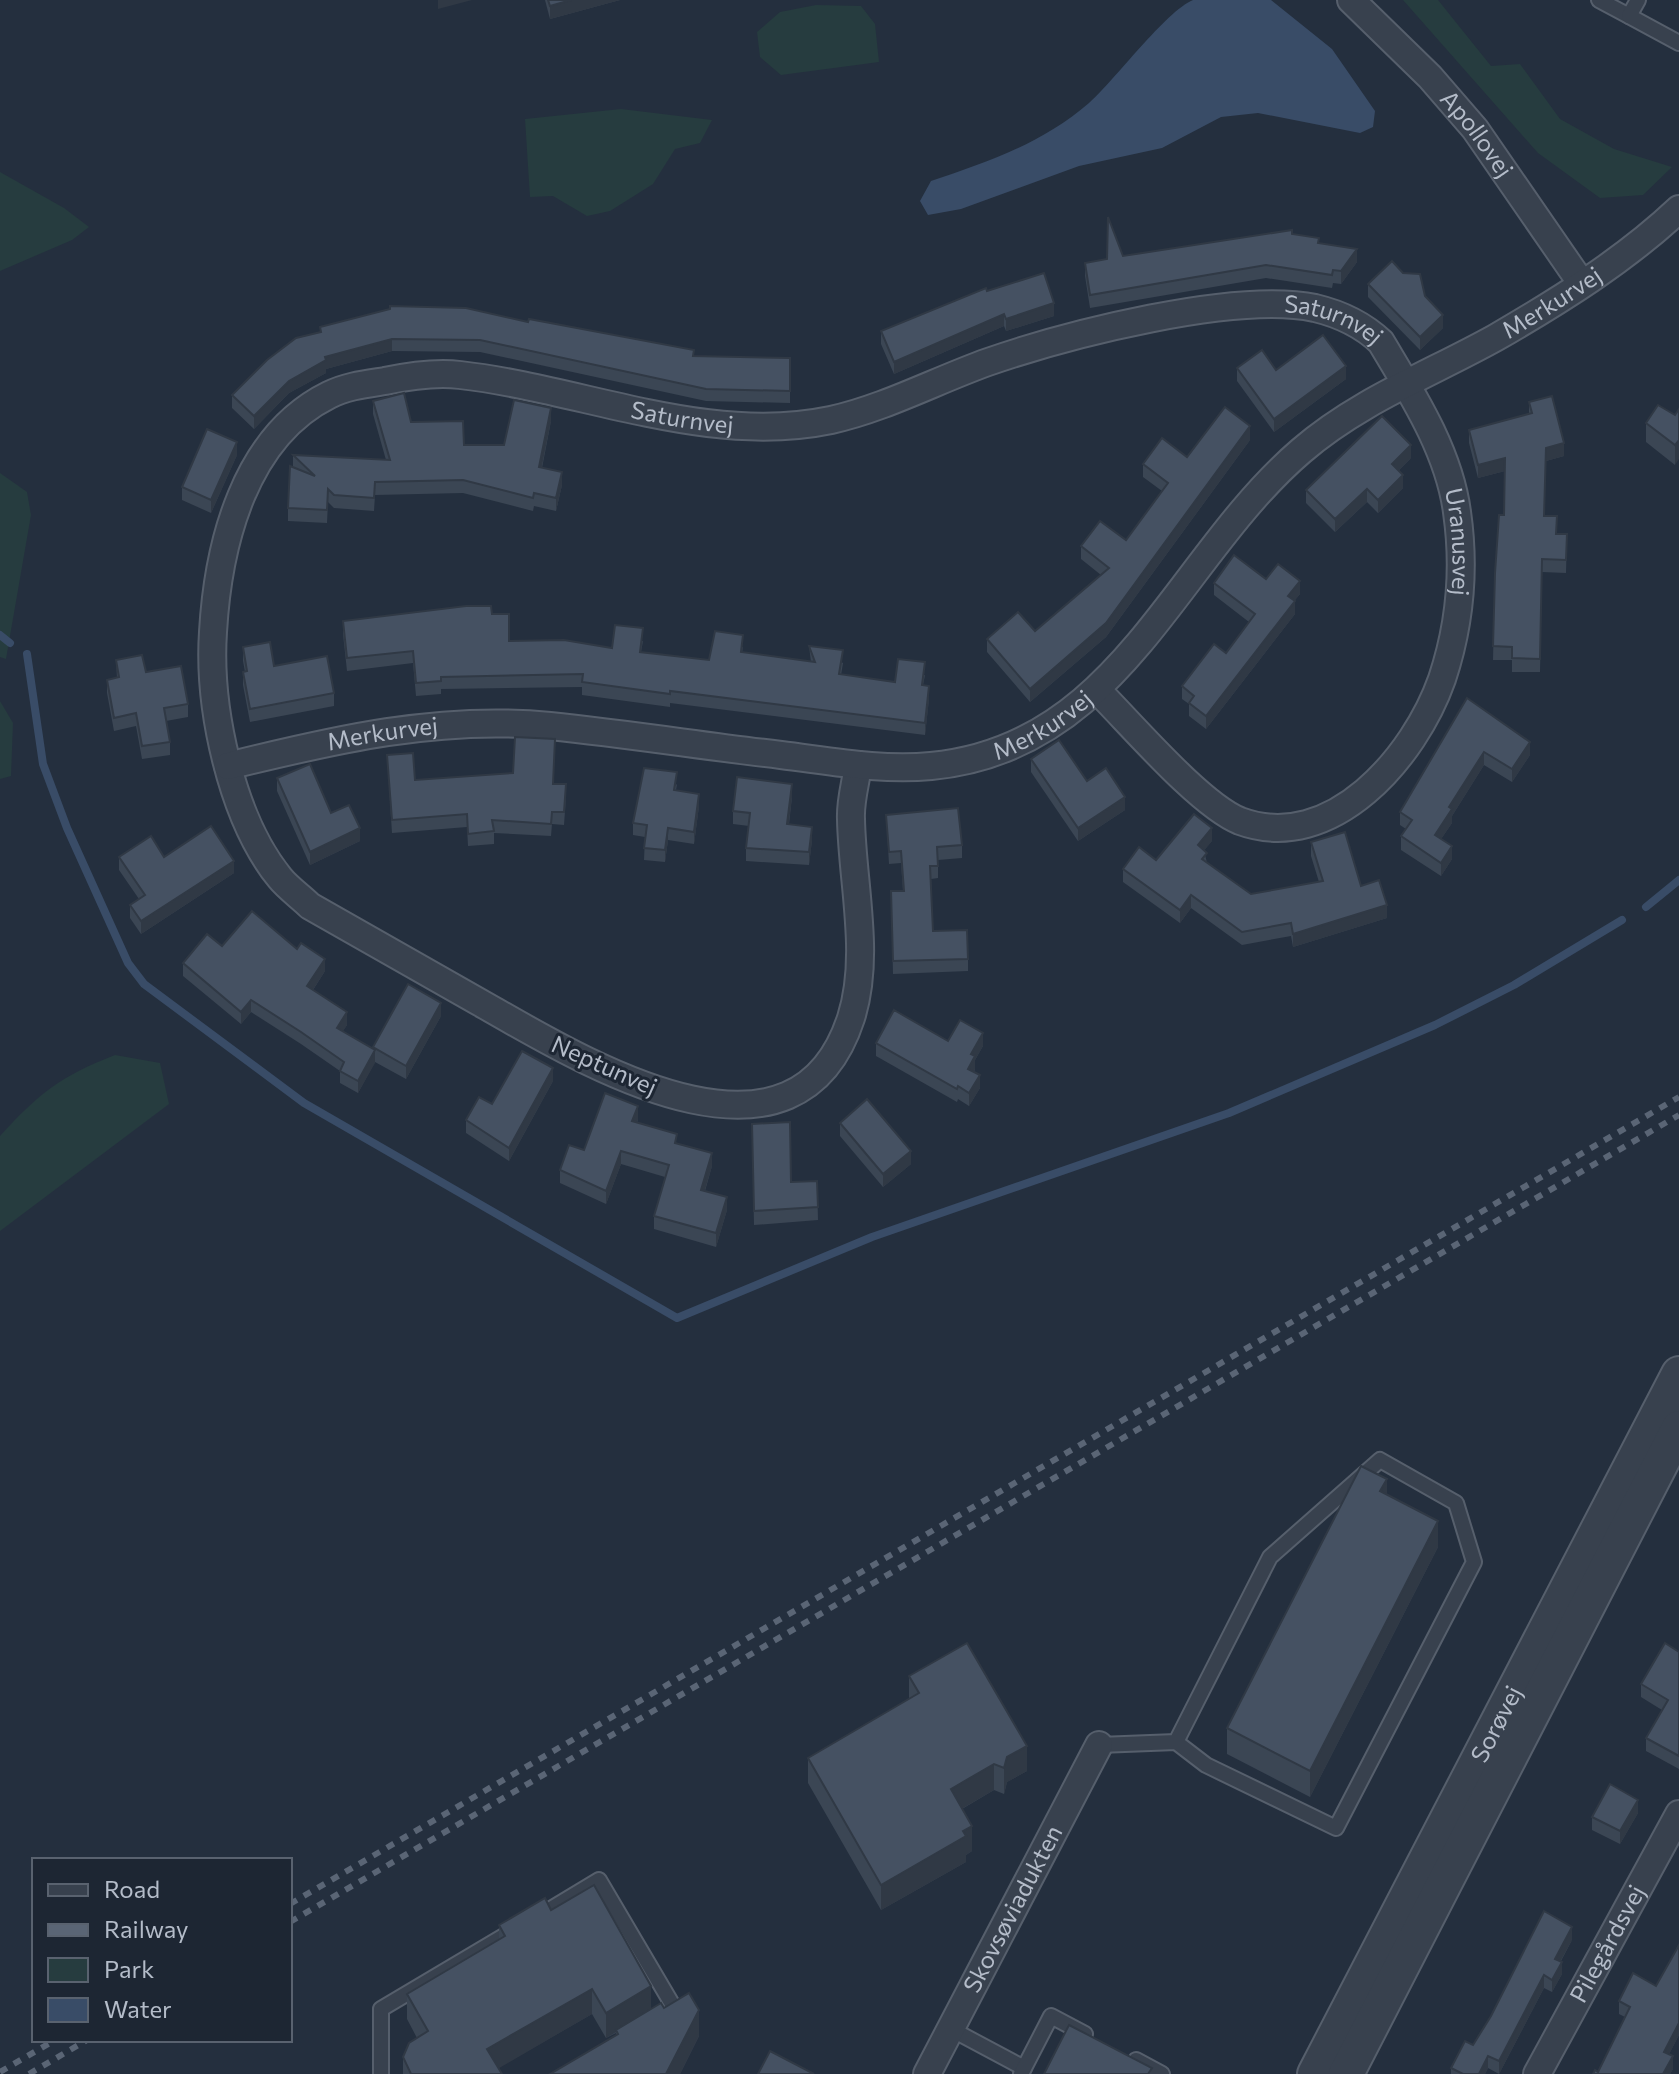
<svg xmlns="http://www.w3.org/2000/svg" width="1679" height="2074" font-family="Commissioner,sans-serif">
<rect width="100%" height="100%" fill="#242f3e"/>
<g fill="#263c3f">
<path d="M1403,0H1438L1491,66L1520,64L1560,119L1614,149L1672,167L1643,195L1600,198L1538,153Z"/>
<path d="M816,5L861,6L875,24L879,62L781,75L760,57L757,32L780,12Z"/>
<path d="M621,109L712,120L700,143L675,149L653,184L610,211L587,216L553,196L530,197L525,119Z"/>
<path d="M0,172L64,208L89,227L72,240L0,271Z"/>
<path d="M0,473L27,492L31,515L6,659L0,657Z"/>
<path d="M0,701L13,723L11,776L0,779Z"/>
<path d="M115,1055L160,1063L169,1104L0,1231V1136C39,1093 61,1076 115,1055Z"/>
</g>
<path fill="#394c67" d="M1193,0H1271L1332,49L1375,111L1373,127L1360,133L1258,113L1221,117L1162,148L1079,166L961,209L928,215L920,201L931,181C988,162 1043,143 1089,103C1115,80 1166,11 1193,0Z"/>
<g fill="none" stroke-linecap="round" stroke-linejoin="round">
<g stroke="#394c67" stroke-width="8">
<path d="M0,635L10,643"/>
<path d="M27,654L43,764L67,828L128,963L144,984L304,1103L677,1318L872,1237L1229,1113L1435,1025L1514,985L1622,920"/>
<path d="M1646,907L1679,880"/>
</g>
<defs>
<g id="service">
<path d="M1599,0L1629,16"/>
<path d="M1638,0L1629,16L1679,43"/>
<path d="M1099,1745L1176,1742L1270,1557L1380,1460L1456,1503L1474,1562L1336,1828L1206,1765L1176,1742"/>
<path d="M536,1918L599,1880L675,2009L666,2015"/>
<path d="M951,2029L1024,2068"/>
<path d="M1136,2060L1162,2074"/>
<path d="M381,2074V2009L514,1930"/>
<path d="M1021,2074L1051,2016L1085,2034"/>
</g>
<g id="minor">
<path id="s1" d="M1351,0L1430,77L1475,129L1582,284"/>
<path id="s2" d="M858,765C856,782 850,801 851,819C852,882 871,956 851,1018C794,1194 576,1057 479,1002C423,970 367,938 310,906C301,897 288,888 280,878C231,818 208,707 213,632C218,545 244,437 329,395C347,386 366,384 385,381C409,376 437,372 460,375C583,389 707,446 831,420C885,408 935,381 988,362C1066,335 1235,291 1315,308C1340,314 1362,324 1381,342C1412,394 1449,451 1457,512C1465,568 1460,625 1442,679C1415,756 1332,855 1240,821C1200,805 1131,724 1098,691"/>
<path id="s3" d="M228,766C333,740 440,715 550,726C627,734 704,746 781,755C830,761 882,771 931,766C1120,749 1175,559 1301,451C1357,402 1430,374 1495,338C1559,301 1625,260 1679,209"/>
<path id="s4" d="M927,2074L1099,1745"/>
<path id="s5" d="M1537,2074L1679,1814"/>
</g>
<g id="tertiary">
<path id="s6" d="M1315,2074L1679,1374"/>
<path d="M1346,2074L1679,1428"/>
</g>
</defs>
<use href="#service" stroke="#565f6c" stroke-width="18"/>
<use href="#minor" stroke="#565f6c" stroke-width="30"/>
<use href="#tertiary" stroke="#565f6c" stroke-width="38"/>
<use href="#service" stroke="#38414e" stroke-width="14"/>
<use href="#minor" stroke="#38414e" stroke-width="26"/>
<use href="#tertiary" stroke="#38414e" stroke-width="34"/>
<g stroke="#5a6575" stroke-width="6" stroke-dasharray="8 8" stroke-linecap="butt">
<path d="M290,1904L1679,1097"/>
<path d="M290,1922L1679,1115"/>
<path d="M0,2072L55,2040"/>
<path d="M29,2074L87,2040"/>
</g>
</g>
<g fill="#3b4654">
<path d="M545,0H620L550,19Z"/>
<path d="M1292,235L1319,243L1357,262L1341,284L1333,283L1332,288L1266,278L1090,308L1085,276V263L1123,256Z"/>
<path d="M1368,284L1425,296L1443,328L1420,350L1368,297Z"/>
<path d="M987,291L1054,316L1006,331L1004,326L894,374L881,344V331Z"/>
<path d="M320,327L694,356L790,358V403L706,401L480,352L392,351L326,369V373L289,393L254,429L232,408V395L320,332Z"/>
<path d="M1237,368L1276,370L1346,379L1274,432L1237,381Z"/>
<path d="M373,401L411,422L464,445H504L551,421L542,468L562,485L556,511L534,506L533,511L463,493L375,495L374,511L334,508L328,502L327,523L288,521V508L293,467V455L386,460L373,414Z"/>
<path d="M1529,402L1564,456L1546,461L1544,516L1557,534H1567L1566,573L1542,572L1540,672H1512V660H1493L1495,573L1504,515L1505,471L1478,478L1469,443V430L1529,414Z"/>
<path d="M1679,409L1675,465L1646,442V423L1675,415Z"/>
<path d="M1250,440L1106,637L1030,702L987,652V639L1035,631L1101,575L1081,559V546L1126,540L1162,491L1143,477V464L1187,457Z"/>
<path d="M237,455L211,513L182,500V487Z"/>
<path d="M1411,458L1399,470L1403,488L1378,513L1367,502L1335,532L1306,503V490Z"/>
<path d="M1266,579L1300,594L1294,601L1295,614L1206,729L1189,716V704L1182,699V686L1226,653L1249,622L1214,595V583Z"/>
<path d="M492,614L509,641L612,648L643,641L641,652L709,660L743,647L742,653L811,662L809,646L843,663L841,675L895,682L925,675L923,685L929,699L925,735L670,703V707L582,695V687L441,689V694L416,696L413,663L347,671L343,634V621Z"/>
<path d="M243,647L274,666L334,693V706L250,722L243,685V672H245L243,661Z"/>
<path d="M116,660L146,672L188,704V717L166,721L170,742V755L142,759L136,726L114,731L107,693V680L117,678Z"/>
<path d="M1467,698L1530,755L1512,782L1484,765L1452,816V823L1441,839L1452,859L1441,876L1401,850V836L1406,829L1400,825V812Z"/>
<path d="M555,752L553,784L566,797L564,825L552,824L551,836L494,833V844L468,846L467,827L392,833L387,755L415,780L513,773Z"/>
<path d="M1031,759L1087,781L1125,810L1078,841L1031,772Z"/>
<path d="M277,778L331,813L360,841L310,865L277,791Z"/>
<path d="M677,784L676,790L699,806L694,844L668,840L665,862L644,860L645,837L633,835V823Z"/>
<path d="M792,797L789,824L812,840L809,865L746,861V848L749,826L733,824V811Z"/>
<path d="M886,815L962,845V858L938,860V878L931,879L933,931L968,959V971L893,974L891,891H903L901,863L889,864Z"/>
<path d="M1212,841L1204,850L1207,863L1251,894L1319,882L1311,856V842L1361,886L1387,918L1293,947L1291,936L1242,945L1191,908L1180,923L1123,882V869L1156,860Z"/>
<path d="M119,857H164L234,873L141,934L130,918V905L139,899L119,870Z"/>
<path d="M222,946L325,971L313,990L347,1025L342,1032L373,1049V1047L441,1016L406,1079L375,1062L358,1093L340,1083V1071L301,1044L251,1012L241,1024L183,976V963Z"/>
<path d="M948,1041L983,1046L975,1060V1069L974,1072L980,1088L969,1106L958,1099L957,1102L876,1056V1043Z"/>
<path d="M553,1081L509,1161L466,1133V1120L492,1104Z"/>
<path d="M638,1119L637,1123L677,1143L712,1166L705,1191L727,1210L716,1247L654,1229V1216L665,1177L621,1164L606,1204L560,1183V1170L584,1150Z"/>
<path d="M840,1123L911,1164L883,1187L840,1136Z"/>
<path d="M752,1124L791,1182L817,1181L818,1220L754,1225Z"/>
<path d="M1387,1495L1438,1547L1310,1797L1227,1754V1728Z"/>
<path d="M1679,1652V1769L1646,1751V1738L1662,1710L1641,1697V1684Z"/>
<path d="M909,1676L1027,1771L1007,1782L1004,1794L994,1790L962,1809L972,1851L966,1855V1862L881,1910L808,1783V1758L909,1699Z"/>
<path d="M1638,1813L1620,1844L1592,1830V1817Z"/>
<path d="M551,1910L651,2009L664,2008L699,2036L680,2074H550L616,2036V2033L606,2038L592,2014L498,2068L502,2074H403V2057L417,2038L407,2019V1994L499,1940V1925Z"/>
<path d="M1572,1940L1561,1961L1562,1974L1552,1992L1544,1988L1499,2074L1488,2068L1485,2074H1451V2068Z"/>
<path d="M1679,1945V2035L1669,2054L1673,2069L1670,2074H1593L1598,2072L1625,2017L1619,2014V2001L1656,1986Z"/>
</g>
<g fill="#303945">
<path d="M438,0H472L438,9Z"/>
<path d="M571,0H620L550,19V6Z"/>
<path d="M1357,249V262L1341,284V271Z"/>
<path d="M1054,303V316L1006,331V319Z"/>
<path d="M1004,314V326L894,374V362Z"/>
<path d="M1443,315V328L1420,350V337Z"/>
<path d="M392,339V351L326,369V373L289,393L254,429V416L289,381L325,357Z"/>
<path d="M1346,366V379L1274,432V419Z"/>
<path d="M551,408V421L539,480V467Z"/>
<path d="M1250,426V440L1106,637L1030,702V689Z"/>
<path d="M1679,440V459L1675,465V445Z"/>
<path d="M237,442V455L211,513V500Z"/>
<path d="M1564,443V456L1546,461V448Z"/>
<path d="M1411,445V458L1392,477V464Z"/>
<path d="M1505,458V471L1478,478V465Z"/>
<path d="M562,472V485L556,511V498Z"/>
<path d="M1403,475V488L1378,513V500Z"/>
<path d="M1367,489V502L1335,532V519Z"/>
<path d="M1300,581V594L1288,609V596Z"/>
<path d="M1295,601V614L1206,729V716Z"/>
<path d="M929,686V699L925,735V723Z"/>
<path d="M1530,742V755L1512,782V769Z"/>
<path d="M1484,752V765L1452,816V823L1435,848V835L1449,807Z"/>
<path d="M792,784V797L787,837V824Z"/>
<path d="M699,794V806L694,844V832Z"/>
<path d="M1125,797V810L1078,841V828Z"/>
<path d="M812,827V840L809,865V852Z"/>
<path d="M360,828V841L310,865V852Z"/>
<path d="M668,828V840L665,862V850Z"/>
<path d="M1212,828V841L1198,858V845Z"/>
<path d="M1452,846V859L1441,876V863Z"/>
<path d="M234,861V873L141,934V921Z"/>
<path d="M1191,895V908L1180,923V910Z"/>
<path d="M1387,905V918L1293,947V934Z"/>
<path d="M325,959V971L307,999V986Z"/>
<path d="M251,1000V1012L241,1024V1012Z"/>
<path d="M441,1003V1016L406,1079V1066Z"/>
<path d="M347,1012V1025L337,1041V1028Z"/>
<path d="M983,1033V1046L975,1060V1069L968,1082V1069L971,1054Z"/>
<path d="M375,1050V1063L358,1093V1081Z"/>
<path d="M553,1068V1081L509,1161V1148Z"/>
<path d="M980,1075V1088L969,1106V1093Z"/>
<path d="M638,1106V1119L632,1134V1121Z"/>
<path d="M621,1151V1164L606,1204V1191Z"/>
<path d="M911,1151V1164L883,1187V1174Z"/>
<path d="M712,1153V1166L701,1203V1190Z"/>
<path d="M727,1197V1210L716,1247V1233Z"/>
<path d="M1387,1479V1505L1380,1491Z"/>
<path d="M1438,1521V1547L1310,1797V1771Z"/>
<path d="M1027,1746V1771L1007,1782L1004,1794V1768L1007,1757Z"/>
<path d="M994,1764V1790L951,1815V1789Z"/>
<path d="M1638,1800V1813L1620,1844V1831Z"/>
<path d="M972,1826V1851L966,1855V1862L881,1910V1885Z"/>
<path d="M1572,1927V1940L1555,1971V1959Z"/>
<path d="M1562,1962V1974L1552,1992V1980Z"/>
<path d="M1544,1975V1988L1499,2074V2061Z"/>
<path d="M651,1986V2011L606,2038V2013Z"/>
<path d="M592,1989V2014L489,2074L487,2049Z"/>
<path d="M699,2010V2036L680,2074H666Z"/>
<path d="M1679,2023V2035L1664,2064V2052Z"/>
<path d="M1488,2056V2068L1485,2074H1479Z"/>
<path d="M1673,2056V2069L1670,2074H1663Z"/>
</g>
<g fill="#455162" stroke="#303945" stroke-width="2">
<path d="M548,0H571L550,6Z"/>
<path d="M1108,217L1123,256L1292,230V234L1319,238L1318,243L1357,249L1341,271L1333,270L1332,275L1266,265L1090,295L1085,263L1107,259Z"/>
<path d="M1392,261L1403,273L1420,274L1425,296L1443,315L1420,337L1368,284Z"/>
<path d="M1044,273L1054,303L1006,319L1004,314L894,362L881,331L986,288L987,291Z"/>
<path d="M390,306L466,308L528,322L529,319L694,350L693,356L790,358V391L706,389L480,340L392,339L325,357L326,360L289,381L254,416L232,395L267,360L296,338L321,332L320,327L390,309Z"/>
<path d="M1323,335L1346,366L1274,419L1237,368L1262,350L1276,370Z"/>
<path d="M404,393L411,422L463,421L464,445H504L514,400L551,408L539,467L562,472L556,498L534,493L533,498L463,480L375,482L374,498L334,495L328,489L327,510L288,508L290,466L315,476L293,455L390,460L373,401Z"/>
<path d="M1552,396L1564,443L1546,448L1544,516H1557L1556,534H1567L1566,560L1542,559L1540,659L1512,658V647L1493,646L1495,573L1499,515H1504L1505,458L1478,465L1469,430L1532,413L1529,402Z"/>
<path d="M1658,405L1675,415L1679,409V440L1675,445L1646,423Z"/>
<path d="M1225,407L1250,426L1106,623L1030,689L987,639L1018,612L1035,631L1109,568L1081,546L1100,521L1126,540L1168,483L1143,464L1162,438L1187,457Z"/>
<path d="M1382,416L1411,445L1392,464L1403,475L1378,500L1367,489L1335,519L1306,490Z"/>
<path d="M207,429L237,442L211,500L182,487Z"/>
<path d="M1234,555L1266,579L1278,564L1300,581L1288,596L1295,601L1206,716L1189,703L1194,696L1182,686L1214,644L1226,653L1255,614L1214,583Z"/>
<path d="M466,606H491L492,614H509V641L564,640L612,648L615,625L643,628L640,652L709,660L715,631L743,635L741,652L815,662L809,646L843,650L839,674L895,682L898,659L925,662L922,685L929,686L925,723L670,691V694L582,682L583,674L441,677V681L416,683L413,651L347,658L343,621Z"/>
<path d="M270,642L274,666L327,656L334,693L250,709L243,672L247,671L243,647Z"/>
<path d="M142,655L146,672L181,666L188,704L164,708L170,742L142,746L136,713L114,718L107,680L119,677L116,660Z"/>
<path d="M1467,698L1530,742L1512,769L1484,752L1449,807L1452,809L1435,835L1452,846L1441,863L1401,836L1412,820L1400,812Z"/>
<path d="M515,737L555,739L553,784H566L564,812H552L551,824L492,820L494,831L468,834L467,814L392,820L387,755L413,753L415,780L513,773Z"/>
<path d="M1059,740L1087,781L1106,768L1125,797L1078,828L1031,759Z"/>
<path d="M310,764L331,813L349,805L360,828L310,852L277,778Z"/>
<path d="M644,768L677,772L674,790L699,794L694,832L668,828L665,850L644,848L647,825L633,823Z"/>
<path d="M737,777L792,784L787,824L812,827L809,852L746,848L750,813L733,811Z"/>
<path d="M958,808L962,845L937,847L938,866H930L933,931L967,930L968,959L893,961L891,891H904L901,851L889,852L886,815Z"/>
<path d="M1194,814L1212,828L1198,845L1207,853L1202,859L1251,894L1323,881L1311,842L1345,832L1361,886L1379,880L1387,905L1293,934L1291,923L1242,932L1191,895L1180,910L1123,869L1139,847L1156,860Z"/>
<path d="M211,826L234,861L141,921L130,905L145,895L119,857L151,836L164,857Z"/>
<path d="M252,911L297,949L301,943L325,959L307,986L347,1012L337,1028L375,1050L358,1081L340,1071L344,1062L301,1032L251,1000L241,1012L183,963L207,934L222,946Z"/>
<path d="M408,984L441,1003L406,1066L373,1047Z"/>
<path d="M894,1010L948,1041L960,1020L983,1033L971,1054L975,1056L968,1069L980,1075L969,1093L958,1086L957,1089L876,1043Z"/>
<path d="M522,1051L553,1068L509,1148L466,1120L479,1097L492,1104Z"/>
<path d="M605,1093L638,1106L632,1121L677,1134L675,1143L712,1153L701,1190L727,1197L716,1233L654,1216L669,1165L621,1151L606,1191L560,1170L569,1145L584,1150Z"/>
<path d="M867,1099L911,1151L883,1174L840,1123Z"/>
<path d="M790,1122L791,1182L817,1181L818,1207L754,1211L752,1124Z"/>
<path d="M1361,1466L1387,1479L1380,1491L1438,1521L1310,1771L1227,1728Z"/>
<path d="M967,1643L1027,1746L1007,1757L1004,1768L994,1764L951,1789L972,1826L963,1831L966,1836L881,1885L808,1758L919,1693L909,1676Z"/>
<path d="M1665,1643L1679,1652V1756L1646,1738L1668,1700L1641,1684Z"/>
<path d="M1610,1784L1638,1800L1620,1831L1592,1817Z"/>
<path d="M594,1885L651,1986L606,2013L592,1989L487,2049L502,2074H411L403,2057L409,2043L428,2031L407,1994L505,1936L499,1925L545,1898L551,1910Z"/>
<path d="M1544,1911L1572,1927L1555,1959L1562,1962L1552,1980L1544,1975L1499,2061L1488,2056L1479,2074H1463L1451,2068L1465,2041L1473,2045L1491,2016Z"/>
<path d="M1679,1945V2023L1664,2052L1673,2056L1663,2074H1593L1595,2070L1598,2072L1630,2007L1619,2001L1633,1973L1656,1986Z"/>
<path d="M689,1993L699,2010L666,2074H550L618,2034L616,2030L661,2003L664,2008Z"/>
<path d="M1069,2025L1152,2068L1148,2074H1044Z"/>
<path d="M770,2051L814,2074H758Z"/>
</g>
<g text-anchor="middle" stroke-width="6" stroke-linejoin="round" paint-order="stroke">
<g font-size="24" fill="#b4bcc9" stroke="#1d2633">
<text dy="8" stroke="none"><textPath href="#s1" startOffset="184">Apollovej</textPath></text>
<text dy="8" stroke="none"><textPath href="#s3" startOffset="1502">Merkurvej</textPath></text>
<text dy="8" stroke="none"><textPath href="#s2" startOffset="2494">Saturnvej</textPath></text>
<text dy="8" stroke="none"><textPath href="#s2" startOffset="1822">Saturnvej</textPath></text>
<text dy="8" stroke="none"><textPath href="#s2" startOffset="2766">Uranusvej</textPath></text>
<text dy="8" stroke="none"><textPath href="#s3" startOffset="830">Merkurvej</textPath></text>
<text dy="8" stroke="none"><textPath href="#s3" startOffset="158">Merkurvej</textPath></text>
<text transform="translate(604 1066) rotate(24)" y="8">Neptunvej</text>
<text dy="8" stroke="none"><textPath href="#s6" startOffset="394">Sorøvej</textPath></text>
<text dy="8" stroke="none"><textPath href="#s4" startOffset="186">Skovsøviadukten</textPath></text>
<text dy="8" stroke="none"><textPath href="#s5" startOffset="148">Pilegårdsvej</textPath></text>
</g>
</g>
<rect x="32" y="1858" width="260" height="184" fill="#1d2633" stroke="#59626f" stroke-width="2"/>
<rect x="48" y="1884" width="40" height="12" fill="#38414e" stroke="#59626f" stroke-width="2"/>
<text x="104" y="1898" font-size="24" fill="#b4bcc9">Road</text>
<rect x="48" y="1924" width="40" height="12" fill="#5a6575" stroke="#59626f" stroke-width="2"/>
<text x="104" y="1938" font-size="24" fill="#b4bcc9">Railway</text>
<rect x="48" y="1958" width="40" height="24" fill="#263c3f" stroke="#59626f" stroke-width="2"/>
<text x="104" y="1978" font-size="24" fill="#b4bcc9">Park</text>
<rect x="48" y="1998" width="40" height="24" fill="#394c67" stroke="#59626f" stroke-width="2"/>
<text x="104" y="2018" font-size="24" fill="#b4bcc9">Water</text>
</svg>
